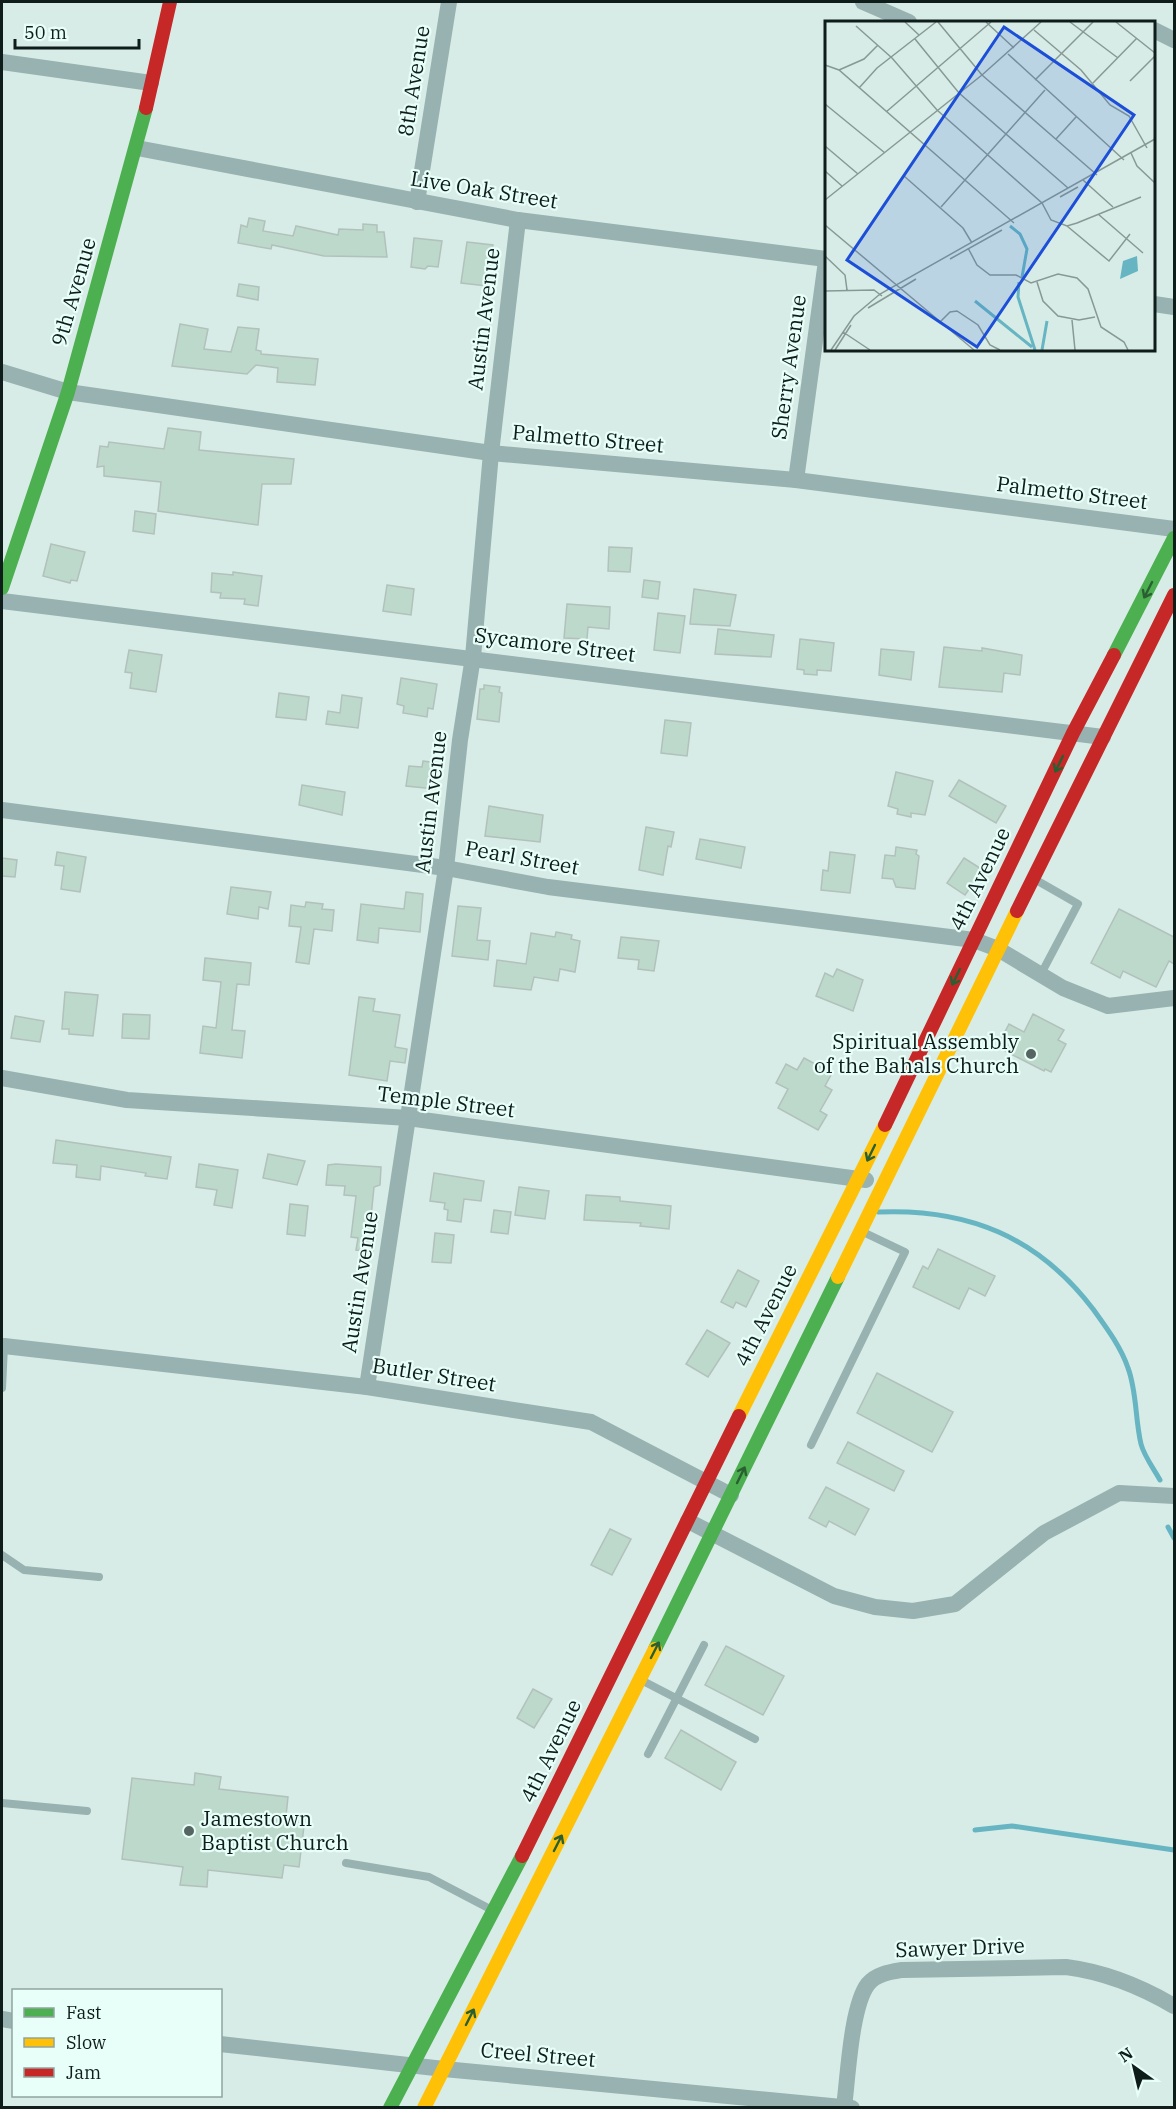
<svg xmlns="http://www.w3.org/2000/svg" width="1176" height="2109" font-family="'IBM Plex Serif',serif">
<rect width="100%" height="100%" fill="#d7ece6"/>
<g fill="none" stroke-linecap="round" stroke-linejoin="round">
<g stroke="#67b5c2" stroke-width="5">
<path d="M878,1212C968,1208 1038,1237 1093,1309C1106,1327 1121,1347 1128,1368C1137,1392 1135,1419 1141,1444C1144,1456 1154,1469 1160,1480"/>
<path d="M1168,1527L1174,1538"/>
<path d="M975,1830L1012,1826L1174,1850"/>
</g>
</g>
<g fill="#bcd9cc" stroke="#b2c1bb" stroke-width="1.5">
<path d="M249,218L265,221L263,231L293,236L296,226L338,235L339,229L363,230V224L377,225V232H384L387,257L324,256L272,245L271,249L238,243L241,225L247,227Z"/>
<path d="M414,238L442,241L438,267L428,266L425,269L411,267Z"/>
<path d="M467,242L493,245L487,286L461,283Z"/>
<path d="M239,284L259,287L258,300L237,296Z"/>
<path d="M180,324L208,329L204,349L231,352L238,327L259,329L256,350L261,351V354L318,359L315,385L277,382L278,368L256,365L247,374L172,366Z"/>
<path d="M168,428L201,432L199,450L294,459L291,484H262L258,525L158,511L161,482L104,476V466L97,467L100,446L108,447L109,442L164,449Z"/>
<path d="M135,511L156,514L154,534L133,531Z"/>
<path d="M51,544L85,552L77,581L71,580L70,583L43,576Z"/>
<path d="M609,547L632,548L630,572L608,571Z"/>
<path d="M233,572L262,576L258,606L244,604L245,599L220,598L221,593L211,592L212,573L233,575Z"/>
<path d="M644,580L660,582L658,599L642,597Z"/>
<path d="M387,585L414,589L411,615L383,611Z"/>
<path d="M694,589L736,595L730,626L690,624Z"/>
<path d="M567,604L610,607L609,629L588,627L587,639L564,638Z"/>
<path d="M658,613L685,616L680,653L654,650Z"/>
<path d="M718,629L774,635L771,657L715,654Z"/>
<path d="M800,639L834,643L831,671L817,670V675L804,674V670L797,669Z"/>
<path d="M944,647L982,651V648L1022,655L1020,675L1004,673L1002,692L939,687Z"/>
<path d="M881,649L914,652L911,680L879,675Z"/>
<path d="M129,650L162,655L156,692L130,688L132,673L125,672Z"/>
<path d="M401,678L437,684L433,709L428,708L427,717L403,713L404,706L397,704Z"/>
<path d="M484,685L500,687L499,692L502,693L499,722L477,719L480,689H484Z"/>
<path d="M279,693L309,697L306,720L276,717Z"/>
<path d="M342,695L362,698L358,728L326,724L328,711L340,713Z"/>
<path d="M665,720L691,723L687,756L661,753Z"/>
<path d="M423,761L438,763L435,789L406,786L409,766L422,767Z"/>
<path d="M896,772L933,781L925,815L911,813V817L897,814L898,809L888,806Z"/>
<path d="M959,780L1006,806L996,823L949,796Z"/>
<path d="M302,785L345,792L342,815L299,805Z"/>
<path d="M489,806L543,815L540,842L485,836Z"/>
<path d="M646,827L674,832L671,847L668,846L663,875L639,870Z"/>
<path d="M700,839L745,847L741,868L696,859Z"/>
<path d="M896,847L917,850L916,854L919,856L915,889L896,887L893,879L882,878L885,855L895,856Z"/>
<path d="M57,852L86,857L80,892L61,889L64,866L55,865Z"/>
<path d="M830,852L855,855L850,893L821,890L823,870L828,871Z"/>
<path d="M2,858L17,860L15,877L2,876Z"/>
<path d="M964,858L983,870L965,895L947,883Z"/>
<path d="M231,887L271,892L268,909L259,907L258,919L227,914Z"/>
<path d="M406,892L423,894L420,932L379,928L378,943L357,940L361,904L404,909Z"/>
<path d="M306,902L323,904L322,909L334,910L332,931L314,929L309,964L296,962L301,927L289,926L291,905L305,907Z"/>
<path d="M458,906L481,908L477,940L490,941L488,960L452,956Z"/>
<path d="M1119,909L1174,937V964L1169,961L1156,987L1123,971L1120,978L1091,963Z"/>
<path d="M556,932L572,935L571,939L580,941L575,972L560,969L558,981L534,977L531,990L494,986L497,960L526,964L531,933L555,937Z"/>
<path d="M621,937L659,941L654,971L638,969L639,960L618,958Z"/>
<path d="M205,958L251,963L249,985L237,984L232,1030L245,1031L242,1058L200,1053L203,1026L216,1028L221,982L203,980Z"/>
<path d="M837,969L863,980L853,1011L816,996L825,973L833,977Z"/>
<path d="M65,992L98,995L93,1036L69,1034V1029H62Z"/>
<path d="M359,997L375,999L373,1011L400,1015L395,1047L407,1049L405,1063L390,1061L387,1081L349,1075Z"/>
<path d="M123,1014L150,1015L149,1039L122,1038Z"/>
<path d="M1033,1014L1064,1030L1058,1040L1066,1044L1051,1072L1045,1069L1044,1071L997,1047L1009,1024L1024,1032Z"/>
<path d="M15,1016L44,1021L40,1042L11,1038Z"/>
<path d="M804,1058L832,1073L825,1086L832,1090L820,1111L827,1115L818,1130L778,1108L788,1089L776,1083L786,1064L797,1070Z"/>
<path d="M56,1140L171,1157L167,1179L145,1176L146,1173L101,1166L100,1180L76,1177L77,1165L53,1163Z"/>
<path d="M268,1154L305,1161L297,1185L263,1178Z"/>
<path d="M199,1164L238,1170L232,1208L214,1205L217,1190L196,1187Z"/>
<path d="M336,1164L381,1167L380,1185L374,1187L371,1217L378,1218L373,1252L356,1250L358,1238L351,1237L356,1196L344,1195L345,1186L326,1185L328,1165Z"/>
<path d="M434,1173L484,1181L481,1201L464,1199L461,1222L447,1220L448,1210L444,1209L445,1203L430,1201Z"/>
<path d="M519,1187L549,1191L545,1219L515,1215Z"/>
<path d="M586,1195L620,1197V1201L671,1206L669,1229L640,1226L641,1223L584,1220Z"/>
<path d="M290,1204L308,1206L305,1236L287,1234Z"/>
<path d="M494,1210L511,1212L508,1234L491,1232Z"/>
<path d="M435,1233L454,1235L451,1263L432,1262Z"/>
<path d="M938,1249L995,1276L985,1296L969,1288L959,1309L913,1287L923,1266L928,1269Z"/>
<path d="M738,1270L759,1281L746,1307L736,1302L733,1308L721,1302Z"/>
<path d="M707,1330L730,1343L708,1377L686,1364Z"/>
<path d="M877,1373L953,1412L932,1452L857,1413Z"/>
<path d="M848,1442L904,1471L894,1491L837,1463Z"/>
<path d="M826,1487L869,1509L855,1535L829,1521L826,1527L809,1518Z"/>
<path d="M610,1529L631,1539L612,1575L591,1565Z"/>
<path d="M726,1646L784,1676L763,1715L705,1685Z"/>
<path d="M533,1689L552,1699L534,1728L517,1718Z"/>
<path d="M681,1730L736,1762L721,1790L665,1758Z"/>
<path d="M195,1773L221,1777L219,1789L288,1797L286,1816L305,1818L299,1867L284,1865L282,1878L208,1870L207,1887L180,1885L183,1867L122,1859L132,1778L194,1785Z"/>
</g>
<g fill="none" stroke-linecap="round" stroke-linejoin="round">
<g stroke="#97b2b0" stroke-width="8">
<path d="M1036,880L1078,904L1041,974"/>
<path d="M2,1388L4,1346"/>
<path d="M811,1445L905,1252L863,1232"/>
<path d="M2,1555L24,1570L99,1577"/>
<path d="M643,1681L755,1739"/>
<path d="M648,1754L704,1645"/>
<path d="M2,1803L87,1811"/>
<path d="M346,1863L429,1877L492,1910"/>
</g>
<g stroke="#97b2b0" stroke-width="16">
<path d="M863,2L909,22"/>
<path d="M1154,30L1174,40"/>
<path d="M2,62L151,83"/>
<path d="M137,148L518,220L826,259"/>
<path d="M417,202L449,2"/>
<path d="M1154,304L1174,307"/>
<path d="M2,372L68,392L491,453L796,480L1174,529"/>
<path d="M796,480L826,261"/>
<path d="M2,601L1103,737"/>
<path d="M2,810L446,868L548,887L974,940L998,949L1063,988L1108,1006L1174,998"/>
<path d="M2,1078L127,1100L408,1118L866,1180"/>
<path d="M4,1346L367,1387L591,1422L731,1495"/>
<path d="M367,1387L446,868L460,740L473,657L491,453L518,220"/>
<path d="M688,1521L834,1596L875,1607L913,1611L955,1604L1044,1533L1119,1493L1174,1496"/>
<path d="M2,2019L14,2021"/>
<path d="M220,2044L444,2069L852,2108"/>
<path d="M844,2107C848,2077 851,2006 868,1984C876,1974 890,1972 902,1970L1066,1967C1105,1972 1140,1986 1174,2006"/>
</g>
<g stroke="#4caf50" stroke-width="14">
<path d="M2,588L68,392L146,108"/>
<path d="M1114,655L1174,538"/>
<path d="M655,1649L838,1277"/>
<path d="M390,2108L522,1856"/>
</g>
<g stroke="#ffc107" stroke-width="14">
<path d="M838,1277L1017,911"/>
<path d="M739,1416L885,1125"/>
<path d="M424,2108L655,1649"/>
</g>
<g stroke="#c62828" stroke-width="14">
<path d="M146,108L170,2"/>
<path d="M1017,911L1174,595"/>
<path d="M885,1125L1073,733L1114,655"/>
<path d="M522,1856L739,1416"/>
</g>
</g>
<defs><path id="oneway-shaft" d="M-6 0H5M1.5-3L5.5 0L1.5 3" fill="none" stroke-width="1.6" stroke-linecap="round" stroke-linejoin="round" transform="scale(1.5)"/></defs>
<g stroke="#2a5f32">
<use href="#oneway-shaft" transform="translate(1148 590) rotate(117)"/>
<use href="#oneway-shaft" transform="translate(1059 764) rotate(116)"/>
<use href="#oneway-shaft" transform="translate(956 977) rotate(116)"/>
<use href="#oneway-shaft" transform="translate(871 1153) rotate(116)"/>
<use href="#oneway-shaft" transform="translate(741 1475) rotate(-64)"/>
<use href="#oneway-shaft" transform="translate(655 1650) rotate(-63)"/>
<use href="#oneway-shaft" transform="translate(558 1843) rotate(-63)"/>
<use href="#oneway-shaft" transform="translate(470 2017) rotate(-63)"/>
</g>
<g fill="#556561" stroke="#e8fef8" stroke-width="2">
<circle cx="1031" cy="1054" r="6"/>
<circle cx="189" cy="1831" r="6"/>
</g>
<g text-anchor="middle" stroke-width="4.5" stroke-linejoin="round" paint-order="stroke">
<g font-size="21" fill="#0f1d1a" stroke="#e8fef8">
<text transform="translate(414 81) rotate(-81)" y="7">8th Avenue</text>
<text transform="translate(484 190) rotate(9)" y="7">Live Oak Street</text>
<text transform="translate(74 292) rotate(-74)" y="7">9th Avenue</text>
<text transform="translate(484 319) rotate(-83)" y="7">Austin Avenue</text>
<text transform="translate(789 367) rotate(-82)" y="7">Sherry Avenue</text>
<text transform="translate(588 439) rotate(5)" y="7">Palmetto Street</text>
<text transform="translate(1072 493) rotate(7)" y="7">Palmetto Street</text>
<text transform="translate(555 645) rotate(7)" y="7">Sycamore Street</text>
<text transform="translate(431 802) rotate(-83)" y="7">Austin Avenue</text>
<text transform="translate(522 858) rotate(10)" y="7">Pearl Street</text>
<text transform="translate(980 879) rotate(-64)" y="7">4th Avenue</text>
<text transform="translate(446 1102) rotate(7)" y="7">Temple Street</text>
<text transform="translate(360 1282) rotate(-81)" y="7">Austin Avenue</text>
<text transform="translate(766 1315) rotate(-63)" y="7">4th Avenue</text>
<text transform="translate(434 1375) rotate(9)" y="7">Butler Street</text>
<text transform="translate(551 1751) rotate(-64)" y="7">4th Avenue</text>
<text transform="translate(960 1948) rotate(-2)" y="7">Sawyer Drive</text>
<text transform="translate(538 2055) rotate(5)" y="7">Creel Street</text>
</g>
<g font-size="21" fill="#0f1d1a" stroke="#e8fef8" text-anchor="end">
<text x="1019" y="1049">Spiritual Assembly<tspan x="1019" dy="24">of the Bahals Church</tspan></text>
<text x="201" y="1826" text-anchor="start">Jamestown<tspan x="201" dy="24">Baptist Church</tspan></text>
</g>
</g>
<g transform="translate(825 21)">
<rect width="330" height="330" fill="#d7ece6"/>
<path d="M312,235L313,250L295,258L298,240Z" fill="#67b5c2"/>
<path fill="none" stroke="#67b5c2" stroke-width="3" d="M185,205L195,213L202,228L197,256M194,261L193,276L210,329M150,280L207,326M217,329L222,300"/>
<path fill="none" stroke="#879994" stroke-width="1.5" d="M80,1L94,14M113,1L157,54L272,154M161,1L189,27M245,1L293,37M291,1L330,32M31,5L67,37L112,89L217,182L226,199L242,205L252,202L316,176M209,9L256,49L285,84L304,95L322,127M90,18L134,72L243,167M183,33L299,139M0,44L14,49L189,202M14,49L39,38L53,24M210,59L268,1M305,60L330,35M268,62L312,17M34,67L52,47L111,1M0,83L60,132M61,91L166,1M231,118L251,96M0,125L33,153M306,132L312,145L330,162M0,150L17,165M79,155L138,207L147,222M258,159L288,186M235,176L253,166M0,179L157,54L216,1M116,186L220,69M273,193L318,232M0,204L149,329M242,205L284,240L305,213M143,227L152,244L165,254H191L206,262L233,253L252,257L263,268L276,306L299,321L303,329M0,235L20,254L22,269M125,238L177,209M212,261L218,280L233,295L254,299L270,296M0,270L49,269L57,275M43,287L91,258M247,299L250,329M115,301L125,291L132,290L153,304L165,324L175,329M18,311L45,329M6,329L29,295L55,273L330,118M10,329L26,304"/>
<path fill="#1d4ed8" fill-opacity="0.15" stroke="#1d4ed8" stroke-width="3" d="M179,6L309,94L152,326L22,239Z"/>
<rect width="330" height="330" fill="none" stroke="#0f1d1a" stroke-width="3"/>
</g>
<rect width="1176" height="2109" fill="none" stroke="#0f1d1a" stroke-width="6"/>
<rect x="12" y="1989" width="210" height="108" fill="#e8fef8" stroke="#91a49f" stroke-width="1.5"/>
<rect x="24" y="2008" width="30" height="9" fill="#4caf50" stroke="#91a49f" stroke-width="1.5"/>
<text x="66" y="2019" font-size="18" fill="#0f1d1a">Fast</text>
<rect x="24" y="2038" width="30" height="9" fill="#ffc107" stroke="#91a49f" stroke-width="1.5"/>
<text x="66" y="2049" font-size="18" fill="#0f1d1a">Slow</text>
<rect x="24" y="2068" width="30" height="9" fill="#c62828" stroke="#91a49f" stroke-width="1.5"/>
<text x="66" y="2079" font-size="18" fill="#0f1d1a">Jam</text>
<g transform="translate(1134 2067) rotate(326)" stroke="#e8fef8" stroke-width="4.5" paint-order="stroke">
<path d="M0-4.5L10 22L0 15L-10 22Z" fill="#0f1d1a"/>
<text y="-9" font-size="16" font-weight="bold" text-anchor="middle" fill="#0f1d1a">N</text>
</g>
<path d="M15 39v9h124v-9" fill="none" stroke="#0f1d1a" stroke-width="3"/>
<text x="24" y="39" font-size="18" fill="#0f1d1a" stroke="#e8fef8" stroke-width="4.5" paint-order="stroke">50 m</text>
</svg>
